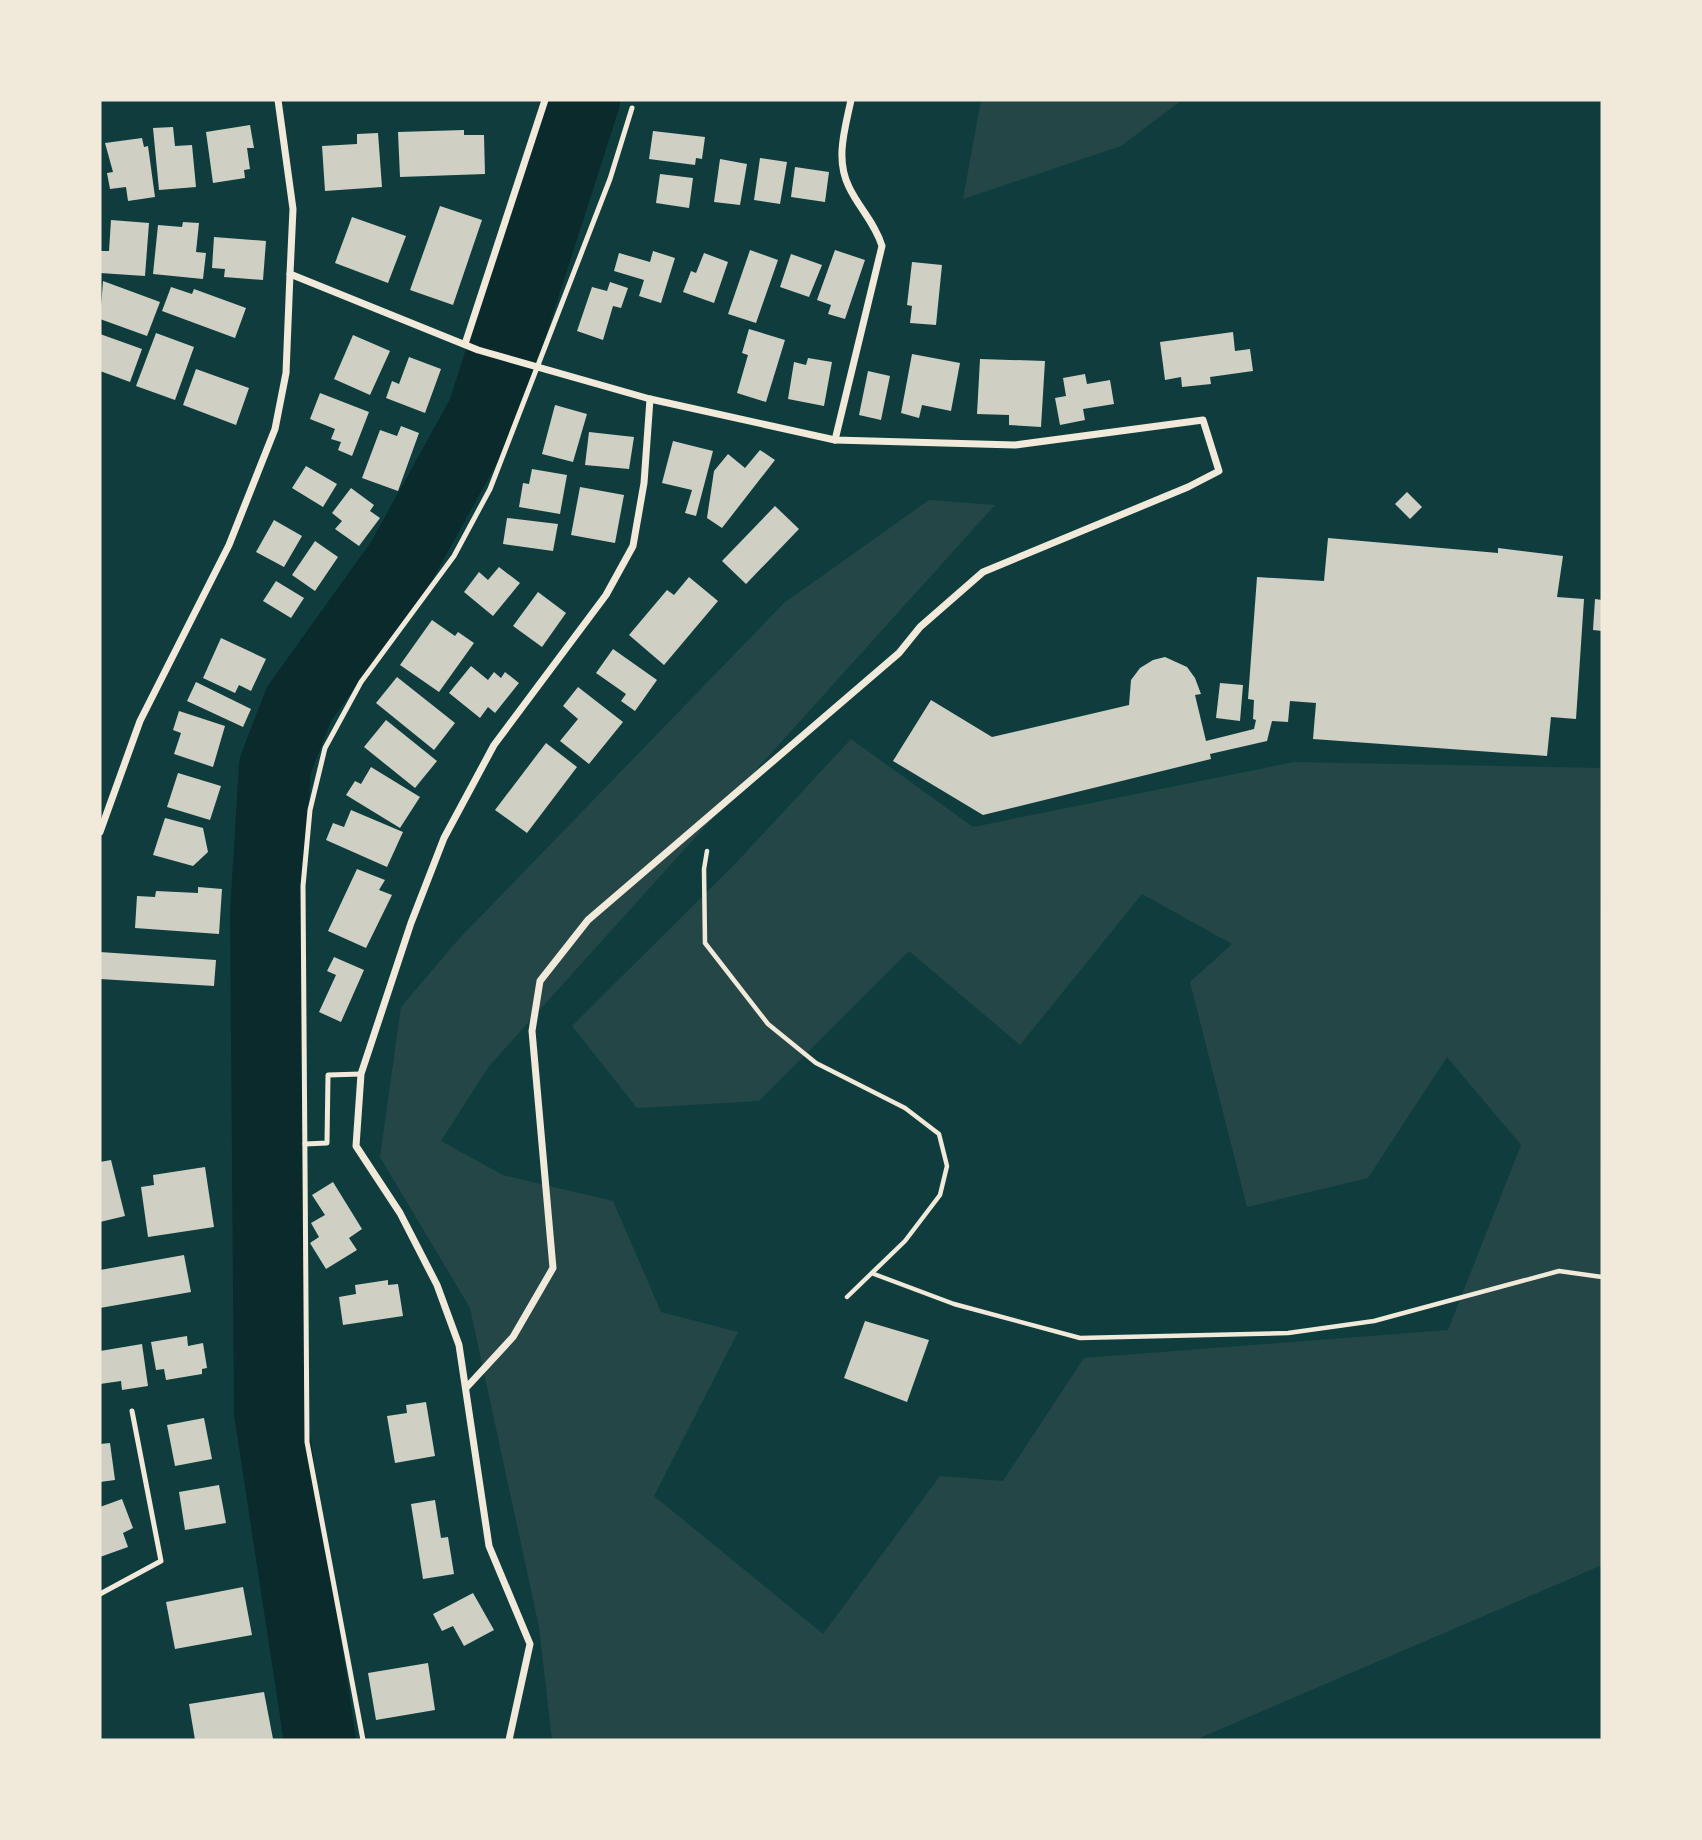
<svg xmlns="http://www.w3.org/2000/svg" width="1702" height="1840" font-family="Literata,serif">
<rect width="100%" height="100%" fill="#0f3d3e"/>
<g fill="#244646">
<path d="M981,100H1182L1121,146L963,199Z"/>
<path d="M929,500L995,505L489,1066L441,1141L503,1175L613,1201L661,1312L738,1332L654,1496L823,1634L940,1476L1003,1481L1084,1358L1448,1330L1521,1145L1447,1057L1368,1178L1247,1207L1190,982L1232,944L1142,894L1020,1045L909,951L759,1101L637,1108L572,1026L735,864L851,739L973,827L1294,762L1600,768L1602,1565L1195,1740H552L539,1627L470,1308L380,1157L401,1007L457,941L784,603Z"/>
</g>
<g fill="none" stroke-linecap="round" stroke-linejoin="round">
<path stroke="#0a2a2b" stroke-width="72" d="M320,1740L270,1412L266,913L275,766L299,704L401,562L483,414L584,100"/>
</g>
<g fill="#cfcfc3">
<path d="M250,125L254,148H247L250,169L244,170L245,178L213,183L206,132Z"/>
<path d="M173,127L175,146L192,145L196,187L159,190L153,128Z"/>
<path d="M464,130V135H484L485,174L400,177L398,132Z"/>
<path d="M653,131L705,137L702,159L696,158L695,165L649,159Z"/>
<path d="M378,133L382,187L325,191L322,146L357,144V134Z"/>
<path d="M142,138L144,147L148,146L155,197L128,201L126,187L110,189L107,173L113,172L105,143Z"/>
<path d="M760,158L787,162L780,204L754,200Z"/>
<path d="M720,159L747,164L740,205L714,202Z"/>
<path d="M795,167L829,172L825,202L791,197Z"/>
<path d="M660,174L693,178L689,208L656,203Z"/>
<path d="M440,206L482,220L453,305L410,290Z"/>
<path d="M352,217L406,236L388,283L335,263Z"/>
<path d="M111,220L149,223L145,276L100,273L101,251H109Z"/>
<path d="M183,222L199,223L196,252L206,253L203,279L153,274L158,225L182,227Z"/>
<path d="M214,237L266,241L263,280L224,277L225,269L212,268Z"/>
<path d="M750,250L778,260L756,323L728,314Z"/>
<path d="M835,250L865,260L845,319L828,314L831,305L817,300Z"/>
<path d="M653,251L675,258L661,303L639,296L644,280L614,271L619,253L650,262Z"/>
<path d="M704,253L728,262L714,303L683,292L691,271L696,273Z"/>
<path d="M791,254L822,265L809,297L780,287Z"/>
<path d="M912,262L942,265L936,325L910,323L912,306L907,305Z"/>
<path d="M103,281L160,302L147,336L100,319Z"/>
<path d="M610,282L628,288L621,308L613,306L603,340L577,331L592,287L607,291Z"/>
<path d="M171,287L192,294L194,289L246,308L235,338L162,311Z"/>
<path d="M749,329L785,340L766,402L737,393L748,355L742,353Z"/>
<path d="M1233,332L1235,351L1250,349L1253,371L1210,377L1211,384L1182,387L1181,377L1165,380L1160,342Z"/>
<path d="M156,333L194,347L175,400L136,386Z"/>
<path d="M100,334L142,349L130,382L100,371Z"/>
<path d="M353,335L390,351L370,395L334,379Z"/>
<path d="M912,354L960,363L951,411L922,405L919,418L901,413Z"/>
<path d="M409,357L441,369L425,413L386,398L392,381L399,384Z"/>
<path d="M808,358L832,362L824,406L788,399L794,362L806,365Z"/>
<path d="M980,359L1045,361L1041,427L1009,425V415L977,414Z"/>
<path d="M196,369L249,388L236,425L183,405Z"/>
<path d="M868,371L890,376L881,420L859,415Z"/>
<path d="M1085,374L1087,384L1110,380L1114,404L1083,409L1085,420L1060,425L1055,398L1066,396L1063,378Z"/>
<path d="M320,393L369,412L352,456L338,450L341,442L331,439L335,429L310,419Z"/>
<path d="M555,405L587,414L573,462L542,454Z"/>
<path d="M401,426L419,433L398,491L362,478L380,430L397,436Z"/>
<path d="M589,432L634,437L629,469L585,465Z"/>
<path d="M673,441L713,451L696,516L685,513L692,490L662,483Z"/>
<path d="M760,450L775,460L722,528L707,518L714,471L728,454L745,468Z"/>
<path d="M306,466L337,484L323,507L292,488Z"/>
<path d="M532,469L567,475L560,514L519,507L523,483L529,484Z"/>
<path d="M580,487L624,495L615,543L571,535Z"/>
<path d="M351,488L374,505L370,511L380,518L359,546L335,529L342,521L332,513Z"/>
<path d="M1407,492L1422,507L1410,519L1395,504Z"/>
<path d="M775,506L799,529L746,584L722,561Z"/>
<path d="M507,518L558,524L553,551L503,544Z"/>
<path d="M274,520L302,536L284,567L256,552Z"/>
<path d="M1328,538L1498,553V548L1563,556L1557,597L1584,599L1576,719L1551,717L1547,756L1313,739L1316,703L1290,701L1288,722L1272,721L1267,741L1210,754L1211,759L983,815L893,761L931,700L992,737L1129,705L1131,680L1140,668L1153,660L1165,657L1187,667L1195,678L1201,694L1195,695L1206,741L1254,729L1256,720L1253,719L1254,700L1248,699L1257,577L1324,581Z"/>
<path d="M315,541L338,557L315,591L292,575Z"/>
<path d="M499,567L520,583L493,616L464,592L479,572L488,580Z"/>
<path d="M689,577L718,601L664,665L629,635L667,590L674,595Z"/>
<path d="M276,581L304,598L291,618L263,601Z"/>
<path d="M538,592L566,613L542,647L513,626Z"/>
<path d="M1595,599L1602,600V631L1593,630Z"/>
<path d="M432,620L455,636L458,632L474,643L439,692L400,665Z"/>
<path d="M221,638L266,659L251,691L239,685L235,693L203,678Z"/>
<path d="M613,649L657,680L635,711L621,701L626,694L596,673Z"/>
<path d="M471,666L488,680L494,672L501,678L505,672L519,683L495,713L488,707L480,718L449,693Z"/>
<path d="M397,677L455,723L434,750L376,703Z"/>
<path d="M196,682L251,709L243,727L187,701Z"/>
<path d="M1220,683L1243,685L1240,721L1216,718Z"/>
<path d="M578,687L623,722L589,764L560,741L578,719L563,706Z"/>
<path d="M179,711L225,726L213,767L174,754L181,733L173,730Z"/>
<path d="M386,720L437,761L415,788L364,747Z"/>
<path d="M546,743L577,767L527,833L495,810Z"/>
<path d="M371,767L420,797L400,828L346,795L355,781L361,784Z"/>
<path d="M178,773L221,786L210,820L167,807Z"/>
<path d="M351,810L403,832L387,867L326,840L333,823L344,827Z"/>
<path d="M165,818L203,828L208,852L193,866L153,855Z"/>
<path d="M357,869L385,880L379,890L392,895L366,948L328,931Z"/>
<path d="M198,887L222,889L219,934L135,928L137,896L155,897L156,891L198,893Z"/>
<path d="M100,952L216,960L214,986L100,979Z"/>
<path d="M334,957L364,970L341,1022L319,1012L336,975L327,971Z"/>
<path d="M111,1160L125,1216L100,1222V1162Z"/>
<path d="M205,1167L214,1227L148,1237L141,1187L154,1185L153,1175Z"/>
<path d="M333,1182L362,1229L349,1238L357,1250L326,1269L310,1243L319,1237L311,1223L325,1215L312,1195Z"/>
<path d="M184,1255L191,1292L100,1308V1270Z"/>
<path d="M388,1280V1285L398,1284L403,1316L343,1325L339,1297L356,1294L355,1285Z"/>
<path d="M865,1321L929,1340L907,1402L844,1378Z"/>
<path d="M187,1336L188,1346L203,1343L207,1368L202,1369V1374L166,1380L164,1369L156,1370L151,1342Z"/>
<path d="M142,1344L148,1386L122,1390L121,1381L100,1384V1351Z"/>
<path d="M426,1402L435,1456L395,1463L387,1416L407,1413L406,1405Z"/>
<path d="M204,1418L212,1459L175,1466L167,1425Z"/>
<path d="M110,1443L115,1480L100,1482V1444Z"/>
<path d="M219,1485L226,1523L185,1530L179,1492Z"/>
<path d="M122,1499L133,1528L123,1533L128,1547L100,1557V1507Z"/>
<path d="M435,1500L441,1538L448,1537L454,1574L423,1579L411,1504Z"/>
<path d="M243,1587L252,1635L175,1649L166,1602Z"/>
<path d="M473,1593L494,1630L464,1646L453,1626L442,1631L433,1614Z"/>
<path d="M428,1663L435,1710L376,1720L368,1673Z"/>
<path d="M264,1692L273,1739L195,1740L189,1704Z"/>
</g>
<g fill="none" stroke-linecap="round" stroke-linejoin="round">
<g stroke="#f1e9da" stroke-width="4.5">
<path d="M707,851L704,869L705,943L768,1024L816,1063L905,1108L939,1134L947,1166L940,1195L905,1241L847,1297"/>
<path d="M874,1274L954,1304L1080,1338L1288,1333L1374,1321L1559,1271L1602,1277"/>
</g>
<g stroke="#f1e9da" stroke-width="5">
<path d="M305,1144L327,1143L328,1075L361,1074"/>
<path d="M100,1594L161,1561L132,1411"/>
<path d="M363,1740L307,1442L303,886L310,810L325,748L361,682L454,556L490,489L610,179L632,108"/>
</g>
<g stroke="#f1e9da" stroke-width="7">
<path d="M278,100L293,209L290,274"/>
<path d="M465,344L545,100"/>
<path d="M835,440L882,246C875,223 859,208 849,187C835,159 845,129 851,100"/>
<path d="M100,832L140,721L229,545L275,429L286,373L290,274L478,350L650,399L835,440L1015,445L1203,420L1219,471L1188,487L983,572L920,627L899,653L588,920L540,981L532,1031L553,1268L513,1337L466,1388"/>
<path d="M509,1740L530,1644L489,1546L459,1345L437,1285L400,1213L356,1146L361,1074L411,923L444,838L494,745L606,595L633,546L644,483L650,399"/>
</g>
</g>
<rect width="1702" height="1840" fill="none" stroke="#f1e9da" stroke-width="203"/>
</svg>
